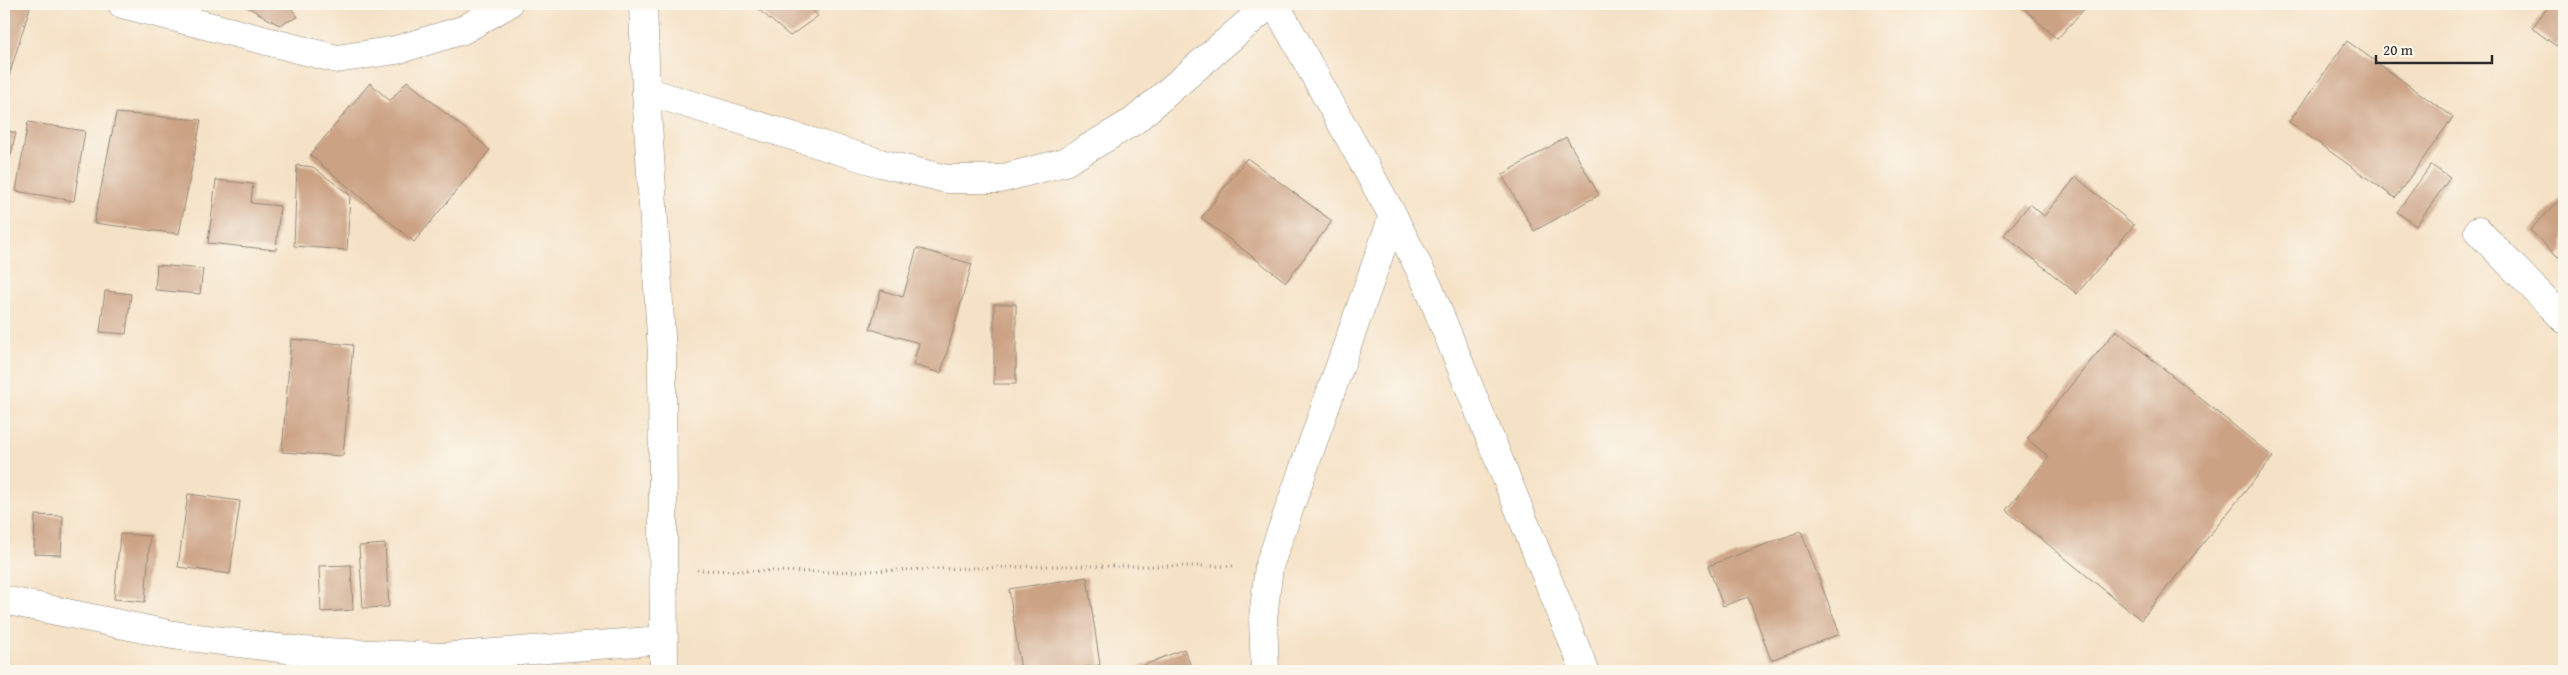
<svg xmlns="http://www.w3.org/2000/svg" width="2568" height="675" font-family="'Gentium Book Plus',serif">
<rect width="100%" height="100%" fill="#fbf7ec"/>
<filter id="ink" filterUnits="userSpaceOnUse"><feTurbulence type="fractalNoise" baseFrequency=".02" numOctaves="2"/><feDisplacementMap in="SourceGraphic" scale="10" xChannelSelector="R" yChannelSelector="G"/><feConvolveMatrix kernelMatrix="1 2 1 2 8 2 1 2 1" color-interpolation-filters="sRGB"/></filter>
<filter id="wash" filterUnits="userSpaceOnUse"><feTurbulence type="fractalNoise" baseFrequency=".0096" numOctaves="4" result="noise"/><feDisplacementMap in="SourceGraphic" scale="20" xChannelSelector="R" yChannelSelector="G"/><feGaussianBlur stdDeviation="1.12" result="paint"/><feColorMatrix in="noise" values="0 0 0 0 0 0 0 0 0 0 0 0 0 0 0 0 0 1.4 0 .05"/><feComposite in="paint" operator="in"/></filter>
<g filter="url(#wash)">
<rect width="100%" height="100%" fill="#f5e1c5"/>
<g id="blocks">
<g fill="#cca284">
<path d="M4,4H31L4,92Z"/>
<path d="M242,4H288L298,17L279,25Z"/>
<path d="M752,4H806L818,16L790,36Z"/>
<path d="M2022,4H2087L2088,5L2057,39L2020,5Z"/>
<path d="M2550,4H2564V34L2556,46L2532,28Z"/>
<path d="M2347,41L2453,117L2395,198L2289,122Z"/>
<path d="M407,81L490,150L414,242L310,155L370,83L390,101Z"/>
<path d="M116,113L201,120L179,234L94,223Z"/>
<path d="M28,122L85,131L74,201L16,191Z"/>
<path d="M4,130L16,133L4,184Z"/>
<path d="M1566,137L1599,195L1534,231L1502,175Z"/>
<path d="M1247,158L1332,221L1286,282L1201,218Z"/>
<path d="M297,165L313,167L350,195L347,250L294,246Z"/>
<path d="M2431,165L2450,178L2416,226L2397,212Z"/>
<path d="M2076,177L2134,225L2077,294L2004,235L2030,204L2044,216Z"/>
<path d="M216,180L253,184L251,203L280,206L276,250L208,243Z"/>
<path d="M2564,196V251L2558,257L2530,230Z"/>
<path d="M917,248L972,264L941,373L913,365L919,343L870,329L881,290L903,297Z"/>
<path d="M157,265L203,269L200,294L155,290Z"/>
<path d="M105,291L131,294L126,334L100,332Z"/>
<rect x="994" y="304" width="22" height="80"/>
<path d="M2116,330L2273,457L2141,620L2006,510L2049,457L2027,439Z"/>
<path d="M291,339L353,345L343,456L282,452Z"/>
<path d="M188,494L240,501L230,574L178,567Z"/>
<path d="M35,515L63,516L61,555L34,554Z"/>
<path d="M1801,531L1840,634L1771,660L1748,597L1723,606L1708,566Z"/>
<path d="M120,534L150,536L145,602L114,599Z"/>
<path d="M385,544L389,607L363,608L359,546Z"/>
<path d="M351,565L353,610L321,612L319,566Z"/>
<path d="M1087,577L1100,665L1059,671H1021L1009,589Z"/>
<path d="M1184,649L1193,671H1129Z"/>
</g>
</g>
</g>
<g filter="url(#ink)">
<use href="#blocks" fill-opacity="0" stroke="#908678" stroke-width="1"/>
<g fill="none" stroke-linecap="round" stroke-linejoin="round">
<defs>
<g id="minor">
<path d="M122,4L337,59L396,50L463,30L508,4"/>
<path d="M1275,4L1393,216L1428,286L1585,671"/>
<path d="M646,91L880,163L947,179H1000L1065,162L1134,121L1270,4"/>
<path d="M2478,231L2564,319"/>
<path d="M4,600L173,635L303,651L442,657L663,640"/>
<path d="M1265,671L1263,619L1269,566L1393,216"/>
</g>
<path id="tertiary" d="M643,4L646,91L662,353L664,671"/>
</defs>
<use href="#minor" stroke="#908678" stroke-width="29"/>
<use href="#tertiary" stroke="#908678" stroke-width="29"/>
<path stroke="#908678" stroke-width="3" stroke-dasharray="1 4" stroke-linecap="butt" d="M697,570L825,572L1047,566H1236"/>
<use href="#minor" stroke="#fff" stroke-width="28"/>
<use href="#tertiary" stroke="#fff" stroke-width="28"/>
</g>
</g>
<rect width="2568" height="675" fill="none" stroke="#fbf7ec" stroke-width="20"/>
<path d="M2376 55v8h116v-8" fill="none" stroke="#2b2b2b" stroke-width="2.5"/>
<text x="2383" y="55" font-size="15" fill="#2b2b2b" stroke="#fbf7ec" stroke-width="4" paint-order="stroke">20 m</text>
</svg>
